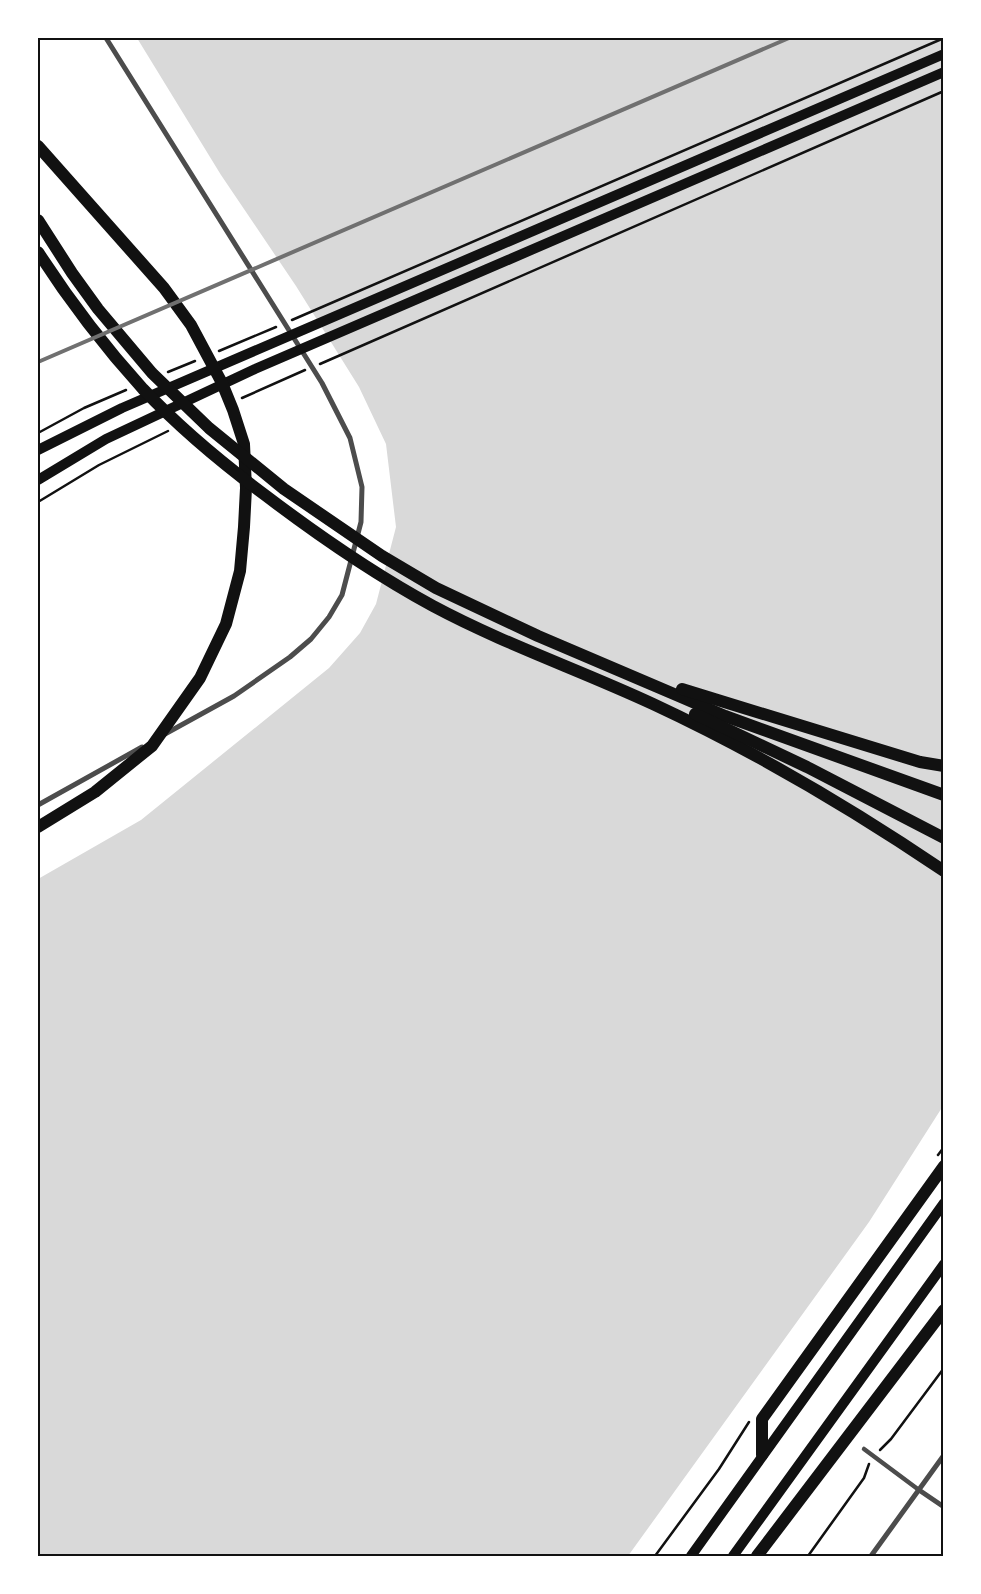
<svg xmlns="http://www.w3.org/2000/svg" width="981" height="1594" font-family="Overpass,sans-serif">
<rect width="100%" height="100%" fill="#fff"/>
<path fill="#d9d9d9" d="M137,38H943V1106L869,1222L628,1556H38V879L141,820L329,668L360,633L376,604L396,527L386,444L359,387L296,286L221,175Z"/>
<g fill="none" stroke-linecap="round" stroke-linejoin="round">
<g stroke="#111" stroke-width="2.5">
<path d="M292,320L944,38"/>
<path d="M219,351L276,327"/>
<path d="M320,364L944,91"/>
<path d="M168,372L195,361"/>
<path d="M242,398L305,370"/>
<path d="M38,433L84,408L126,390"/>
<path d="M38,502L99,465L168,431"/>
<path d="M938,1155L944,1147"/>
<path d="M880,1450L891,1439L944,1368"/>
<path d="M655,1556L719,1469L749,1422"/>
<path d="M808,1556L864,1478L869,1464"/>
</g>
<path stroke="#4c4c4c" stroke-width="4.5" d="M864,1449L919,1490"/>
<g stroke="#4c4c4c" stroke-width="5">
<path d="M106,38L322,383L350,438L362,487L361,522L342,595L329,617L311,639L290,657L234,696L165,734"/>
<path d="M38,805L142,747"/>
<path d="M919,1490L944,1507"/>
<path d="M871,1556L944,1455"/>
</g>
<g stroke="#111" stroke-width="10">
<path d="M38,450L122,408L944,54"/>
<path d="M38,480L106,439L255,369L944,72"/>
<path d="M691,1556L944,1203"/>
<path d="M733,1556L944,1264"/>
</g>
<g stroke="#111" stroke-width="12">
<path d="M38,146L164,288L191,325L222,383L233,410L244,444L246,488L244,527L240,571L226,624L200,678L152,746L95,792L38,827"/>
<path d="M38,220L72,273L98,309L152,373L209,428L284,489L382,556L436,588L538,636L681,697L725,716L944,795"/>
<path d="M38,252C69,300 104,346 143,389C180,428 222,463 265,495C319,536 374,574 433,606C504,644 580,670 653,704C754,751 851,808 944,871"/>
<path d="M682,689L920,762L944,766"/>
<path d="M695,714L807,767L944,838"/>
<path d="M762,1455V1419L944,1166"/>
<path d="M757,1556L944,1310"/>
</g>
<path stroke="#707070" stroke-width="4" d="M38,362L789,38"/>
</g>
<rect width="981" height="1594" fill="none" stroke="#ffffff" stroke-width="78"/>
<rect x="39" y="39" width="903" height="1516" fill="none" stroke="#111" stroke-width="2"/>
</svg>
